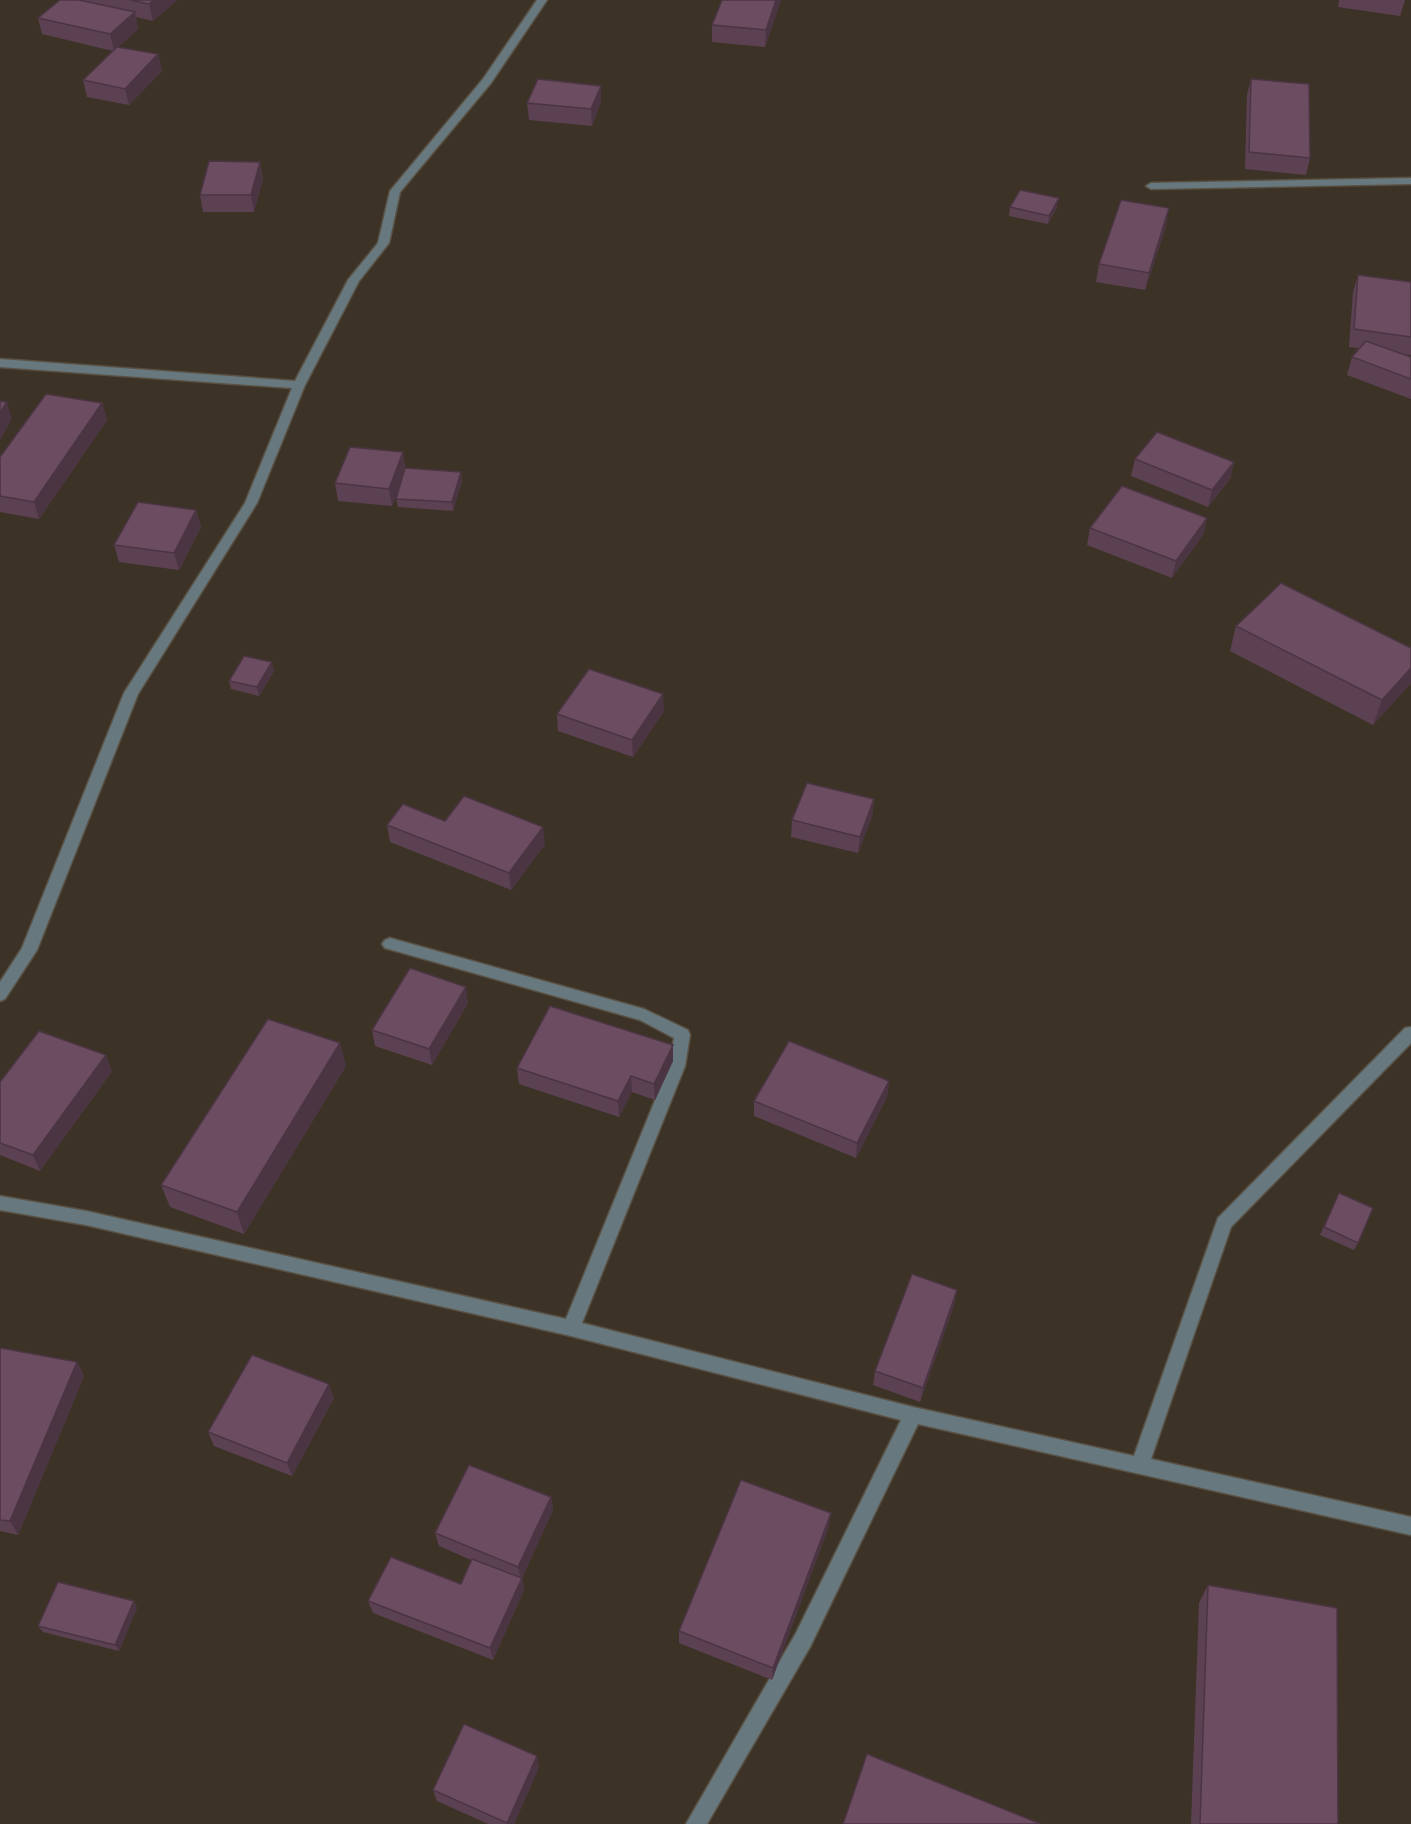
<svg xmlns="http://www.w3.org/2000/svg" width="1411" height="1824" font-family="Mulish,sans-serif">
<rect width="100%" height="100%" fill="#3c3326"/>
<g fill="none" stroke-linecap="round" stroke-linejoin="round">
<defs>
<g id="minor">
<path d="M537,0H547L491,83L400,192L389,243L359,281L305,385L257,503L138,694L37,950L5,999L0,1001V982L22,948L124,693L245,503L292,388L0,367V359L295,381L348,280L378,243L390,191L483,79Z"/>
<path d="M1411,178V184L1151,189L1146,186L1151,183Z"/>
<path d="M390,938L644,1009L688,1030L690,1035L685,1066L582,1323L913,1407L1134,1456L1218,1218L1405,1028L1411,1027V1043L1231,1227L1151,1459L1411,1517V1535L918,1424L810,1647L707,1824H686L796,1633L901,1420L571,1336L86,1225L0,1210V1196L86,1211L566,1319L669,1066L674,1038L640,1020L385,948L382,944L385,940Z"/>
</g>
</defs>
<use href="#minor" stroke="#5a5145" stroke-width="3"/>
<use href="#minor" fill="#67797f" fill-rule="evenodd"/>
</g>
<g fill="#5c4153">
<path d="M60,0H177L153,21L136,17L138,29L118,47L158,54L162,71L129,105L87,97L83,80L113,51L42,34L38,18Z"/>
<path d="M781,0L765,47L712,42V25Z"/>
<path d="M1339,0H1405L1400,16L1338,7Z"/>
<path d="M1251,79L1310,158L1306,175L1245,169L1247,95Z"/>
<path d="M601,86V102L592,126L529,120L527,103Z"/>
<path d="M260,162L263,179L254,212H203L200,195Z"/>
<path d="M1010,207H1057L1048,224L1009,216Z"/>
<path d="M1166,226L1145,290L1096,282L1099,264Z"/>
<path d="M1358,275L1411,282V355L1402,354L1411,357V399L1347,375L1352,357L1359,348L1349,347L1353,292Z"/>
<path d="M102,403L107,420L39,519L0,512V457Z"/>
<path d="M1135,459L1234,462L1230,479L1208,507L1131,476Z"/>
<path d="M405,468L461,472L462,481L453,511L398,507L396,499L404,474L392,506L338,501L335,483Z"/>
<path d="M196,510L201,527L179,570L119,562L114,545Z"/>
<path d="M1207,518L1203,535L1172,578L1087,545L1090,528Z"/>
<path d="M1236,626L1411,648V683L1373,725L1230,651Z"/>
<path d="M274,671L259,696L231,689L229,681Z"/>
<path d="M664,711L633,757L558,731L557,714Z"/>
<path d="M874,799L872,816L858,853L791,837L792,820Z"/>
<path d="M445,821L545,844L511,890L390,842L387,825Z"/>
<path d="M468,1003L432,1065L375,1046L372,1030Z"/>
<path d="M673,1045V1061L655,1100L632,1092L619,1117L519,1084L517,1068Z"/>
<path d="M346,1066L244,1234L170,1207L161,1185Z"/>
<path d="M112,1071L40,1171L0,1155V1082Z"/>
<path d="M889,1081L887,1097L856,1158L754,1116V1101Z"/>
<path d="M1339,1193L1358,1243L1354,1250L1320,1235Z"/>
<path d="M957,1290L954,1305L920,1402L873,1385L875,1371Z"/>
<path d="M0,1349L77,1362L84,1376L18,1535L0,1531Z"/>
<path d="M334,1398L292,1476L214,1446L208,1432Z"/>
<path d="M551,1497L553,1510L522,1578L524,1590L493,1660L373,1613L368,1601L461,1584L471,1560L439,1546L435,1533Z"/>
<path d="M829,1526L772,1680L679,1643V1631Z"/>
<path d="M1208,1585L1338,1824H1191L1199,1603Z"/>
<path d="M134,1601L137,1608L119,1651L43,1632L38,1626Z"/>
<path d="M539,1767L514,1824H488L437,1801L433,1790Z"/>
</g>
<g fill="#4b3543">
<path d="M154,0H177L153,21L149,4Z"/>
<path d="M776,0H781L765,47L766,30Z"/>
<path d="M135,12L138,29L114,51L110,34Z"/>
<path d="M158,54L162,71L129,105L125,89Z"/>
<path d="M601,86V102L592,126L591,109Z"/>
<path d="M260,162L263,179L254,212L251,195Z"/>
<path d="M1059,198L1057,207L1048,224L1049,216Z"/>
<path d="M1169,208L1166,226L1145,290L1149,273Z"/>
<path d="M7,402L12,419L0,440V413Z"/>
<path d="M102,403L107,420L39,519L34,502Z"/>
<path d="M403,452L406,469L392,506L389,489Z"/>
<path d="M1234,462L1230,479L1208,507L1212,490Z"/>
<path d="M461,472L462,481L453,511L452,502Z"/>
<path d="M196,510L201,527L179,570L174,553Z"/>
<path d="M1207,518L1203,535L1172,578L1176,561Z"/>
<path d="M272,662L274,671L259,696L257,687Z"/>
<path d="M1411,668V683L1373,725L1382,700Z"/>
<path d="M663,694L664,711L633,757L632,740Z"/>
<path d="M874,799L872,816L858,853L860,837Z"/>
<path d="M543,827L545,844L511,890L509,873Z"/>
<path d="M466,987L468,1003L432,1065L429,1049Z"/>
<path d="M340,1043L346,1066L244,1234L237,1212Z"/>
<path d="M673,1045V1061L655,1100L654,1084Z"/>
<path d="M106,1055L112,1071L40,1171L33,1155Z"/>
<path d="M631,1076L632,1092L619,1117L618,1101Z"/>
<path d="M889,1081L887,1097L856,1158L857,1143Z"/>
<path d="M957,1290L954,1305L920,1402L923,1388Z"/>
<path d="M77,1362L84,1376L18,1535L10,1521Z"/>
<path d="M329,1384L334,1398L292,1476L287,1463Z"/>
<path d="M551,1497L553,1510L521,1580L518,1567Z"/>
<path d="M831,1513L829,1526L772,1680L773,1668Z"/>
<path d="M522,1578L524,1590L493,1660L490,1648Z"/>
<path d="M134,1601L137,1608L119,1651L115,1645Z"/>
<path d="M537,1756L539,1767L514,1824H507Z"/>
</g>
<g fill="#6b4c60" stroke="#4b3543" stroke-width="1.5">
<path d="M60,0H79L135,12L110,34L38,18Z"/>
<path d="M130,0H154L149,4Z"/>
<path d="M722,0H776L766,30L712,25Z"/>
<path d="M117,47L158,54L125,89L83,80Z"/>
<path d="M538,79L601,86L591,109L527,103Z"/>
<path d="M1251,79L1309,84L1310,158L1249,152Z"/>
<path d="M209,161L260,162L251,195H200Z"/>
<path d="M1020,190L1059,198L1049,216L1010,207Z"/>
<path d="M1121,200L1169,208L1149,273L1099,264Z"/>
<path d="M1358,275L1411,282V337L1354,329Z"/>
<path d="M1366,341L1411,357V379L1352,357Z"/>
<path d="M46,394L102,403L34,502L0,496V457Z"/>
<path d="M0,401L7,402L0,413Z"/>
<path d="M1157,432L1234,462L1212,490L1135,459Z"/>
<path d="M350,447L403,452L389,489L335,483Z"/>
<path d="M405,468L461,472L452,502L396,499Z"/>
<path d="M1122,486L1207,518L1176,561L1090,528Z"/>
<path d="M138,502L196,510L174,553L114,545Z"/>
<path d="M1281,583L1411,648V668L1382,700L1236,626Z"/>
<path d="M244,656L272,662L257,687L229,681Z"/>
<path d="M589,669L663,694L632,740L557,714Z"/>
<path d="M807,783L874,799L860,837L792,820Z"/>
<path d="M464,796L543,827L509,873L387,825L403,804L445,821Z"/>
<path d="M410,968L466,987L429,1049L372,1030Z"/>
<path d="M550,1006L673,1045L654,1084L631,1076L618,1101L517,1068Z"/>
<path d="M268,1019L340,1043L237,1212L161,1185Z"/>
<path d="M39,1031L106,1055L33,1155L0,1143V1082Z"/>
<path d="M789,1041L889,1081L857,1143L754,1101Z"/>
<path d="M1339,1193L1373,1208L1358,1243L1324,1227Z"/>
<path d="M912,1274L957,1290L923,1388L875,1371Z"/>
<path d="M1,1348L77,1362L10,1521L0,1520V1349Z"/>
<path d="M252,1355L329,1384L287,1463L208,1432Z"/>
<path d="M469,1465L551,1497L518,1567L435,1533Z"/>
<path d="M741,1480L831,1513L773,1668L679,1631Z"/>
<path d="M391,1557L461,1584L472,1559L522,1578L490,1648L368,1601Z"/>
<path d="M58,1582L134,1601L115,1645L38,1626Z"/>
<path d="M1208,1585L1337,1608L1338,1824H1200Z"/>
<path d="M464,1724L537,1756L507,1823L433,1790Z"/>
<path d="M867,1754L1041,1824H843Z"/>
</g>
</svg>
